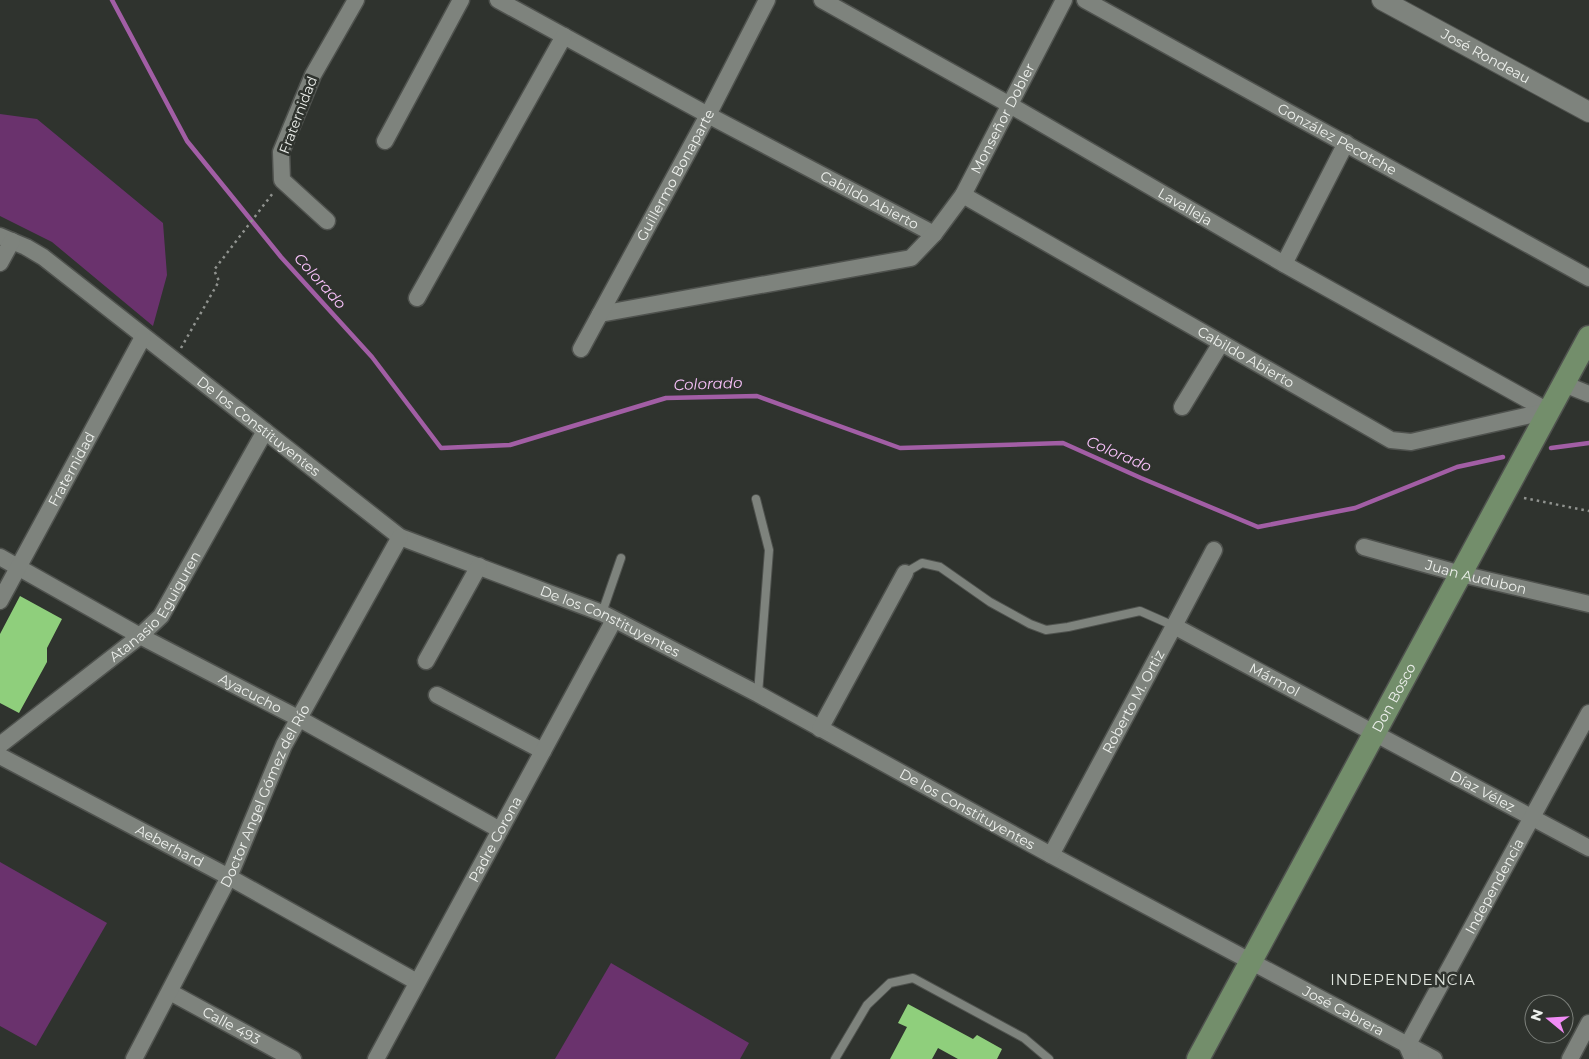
<svg xmlns="http://www.w3.org/2000/svg" width="1589" height="1059" font-family="Montserrat,sans-serif">
<rect width="100%" height="100%" fill="#2f332e"/>
<g fill="#6a326d">
<path d="M0,114L37,119L163,223L167,275L153,326L52,242L0,216Z"/>
<path d="M0,862L107,923L36,1046L0,1026Z"/>
<path d="M611,963L749,1043L740,1059H555Z"/>
</g>
<g fill="none" stroke-linecap="round" stroke-linejoin="round">
<g stroke="#a25ea5" stroke-width="4.5">
<path d="M112,0L187,141L281,257L372,357L441,448L510,445L666,398L757,396L900,448L1063,443L1141,478L1258,527L1355,508L1457,467L1503,457"/>
<path d="M1551,448L1589,443"/>
</g>
</g>
<g fill="#8fcf7c">
<path d="M20,596L62,619L47,648V662L19,713L0,703V634Z"/>
<path d="M908,1004L973,1039L977,1035L1002,1049L997,1059H958L938,1048L932,1059H890L907,1027L898,1023Z"/>
</g>
<g fill="none" stroke-linecap="round" stroke-linejoin="round">
<defs>
<g id="service">
<path d="M756,499L769,550L758,694"/>
<path d="M905,573L922,563L940,567L990,602L1030,624L1046,630L1068,627L1140,611L1174,626"/>
<path d="M602,613L621,558"/>
<path d="M835,1059L867,1005L890,983L913,978L1024,1038L1049,1059"/>
</g>
<g id="minor">
<path id="s1" d="M498,0L708,115L934,234"/>
<path id="s2" d="M822,0L1010,105L1284,264L1548,411"/>
<path id="s3" d="M1085,0L1589,278"/>
<path d="M385,141L461,0"/>
<path id="s4" d="M963,195L1391,440L1411,442L1548,411"/>
<path d="M327,221L282,180L281,152L313,75L356,0"/>
<path id="s5" d="M0,236L26,247L43,257L400,537L602,613L758,694L1051,855L1434,1059"/>
<path d="M0,263L12,241"/>
<path d="M1284,264L1346,143"/>
<path d="M417,298L564,36"/>
<path id="s6" d="M600,314L911,258L934,234L963,195L1064,0"/>
<path id="s7" d="M581,349L708,115L767,0"/>
<path d="M1564,384L1589,394"/>
<path d="M1182,407L1221,343"/>
<path id="s8" d="M1364,547L1461,574L1589,604"/>
<path id="s9" d="M0,557L140,636L298,718L500,830"/>
<path id="s10" d="M0,601L143,337"/>
<path id="s11" d="M1174,626L1589,848"/>
<path d="M426,661L479,566"/>
<path d="M437,695L543,751"/>
<path d="M820,729L905,573"/>
<path id="s12" d="M0,745L140,636L161,616L265,431"/>
<path id="s13" d="M0,756L229,877L417,982"/>
<path id="s14" d="M1051,855L1174,626L1214,550"/>
<path id="s15" d="M170,992L293,1059"/>
<path id="s16" d="M1411,1055L1407,1046L1589,713"/>
<path id="s17" d="M134,1059L229,877L284,745L400,537"/>
<path id="s18" d="M376,1059L614,620"/>
<path d="M1570,1059L1589,1023"/>
</g>
<g id="tertiary">
<path id="s19" d="M1382,0L1589,112"/>
</g>
<g id="secondary">
<path id="s20" d="M1198,1059L1589,337"/>
</g>
</defs>
<use href="#service" stroke="#4f524e" stroke-width="10"/>
<use href="#minor" stroke="#4f524e" stroke-width="19"/>
<use href="#tertiary" stroke="#4f524e" stroke-width="22"/>
<use href="#secondary" stroke="#4f524e" stroke-width="25"/>
<g stroke="#90938f" stroke-width="2.5" stroke-dasharray="2.5 4" stroke-linecap="butt">
<path d="M181,348L219,281L214,270L273,193"/>
<path d="M1524,498L1589,511"/>
</g>
<use href="#service" stroke="#7e837d" stroke-width="8"/>
<use href="#minor" stroke="#7e837d" stroke-width="16"/>
<use href="#tertiary" stroke="#7e837d" stroke-width="20"/>
<use href="#secondary" stroke="#738e6b" stroke-width="22"/>
</g>
<g text-anchor="middle" stroke-width="5" stroke-linejoin="round" paint-order="stroke">
<g font-size="14" fill="#edf0ec" stroke="#2f332e">
<text dy="5" stroke="none"><textPath href="#s19" startOffset="118">José Rondeau</textPath></text>
<text transform="translate(298 115) rotate(-69)" y="5">Fraternidad</text>
<text dy="5" stroke="none"><textPath href="#s6" startOffset="484">Monseñor Dobler</textPath></text>
<text dy="5" stroke="none"><textPath href="#s3" startOffset="288">González Pecotche</textPath></text>
<text dy="5" stroke="none"><textPath href="#s7" startOffset="198">Guillermo Bonaparte</textPath></text>
<text dy="5" stroke="none"><textPath href="#s1" startOffset="422">Cabildo Abierto</textPath></text>
<text dy="5" stroke="none"><textPath href="#s2" startOffset="418">Lavalleja</textPath></text>
<text dy="5" stroke="none"><textPath href="#s4" startOffset="326">Cabildo Abierto</textPath></text>
<text dy="5" stroke="none"><textPath href="#s5" startOffset="322">De los Constituyentes</textPath></text>
<text dy="5" stroke="none"><textPath href="#s10" startOffset="150">Fraternidad</textPath></text>
<text dy="5" stroke="none"><textPath href="#s8" startOffset="116">Juan Audubon</textPath></text>
<text dy="5" stroke="none"><textPath href="#s12" startOffset="210">Atanasio Eguiguren</textPath></text>
<text dy="5" stroke="none"><textPath href="#s5" startOffset="728">De los Constituyentes</textPath></text>
<text dy="5" stroke="none"><textPath href="#s11" startOffset="114">Mármol</textPath></text>
<text dy="5" stroke="none"><textPath href="#s9" startOffset="285">Ayacucho</textPath></text>
<text dy="5" stroke="none"><textPath href="#s20" startOffset="411">Don Bosco</textPath></text>
<text dy="5" stroke="none"><textPath href="#s14" startOffset="174">Roberto M. Ortiz</textPath></text>
<text dy="5" stroke="none"><textPath href="#s11" startOffset="350">Díaz Vélez</textPath></text>
<text dy="5" stroke="none"><textPath href="#s17" startOffset="294">Doctor Angel Gómez del Río</textPath></text>
<text dy="5" stroke="none"><textPath href="#s5" startOffset="1132">De los Constituyentes</textPath></text>
<text dy="5" stroke="none"><textPath href="#s18" startOffset="250">Padre Corona</textPath></text>
<text dy="5" stroke="none"><textPath href="#s13" startOffset="192">Aeberhard</textPath></text>
<text dy="5" stroke="none"><textPath href="#s16" startOffset="192">Independencia</textPath></text>
<text dy="5" stroke="none"><textPath href="#s5" startOffset="1559">José Cabrera</textPath></text>
<text dy="5" stroke="none"><textPath href="#s15" startOffset="70">Calle 493</textPath></text>
</g>
<g font-size="15" font-style="italic" fill="#f9c2fb" stroke="#2f332e">
<text transform="translate(320 281) rotate(48)" y="5">Colorado</text>
<text transform="translate(708 384) rotate(-2)" y="5">Colorado</text>
<text transform="translate(1119 454) rotate(23)" y="5">Colorado</text>
</g>
<g font-size="15" letter-spacing="1" fill="#e1e6df" stroke="#2f332e">
<text x="1403" y="985">INDEPENDENCIA</text>
</g>
</g>
<g transform="translate(1549 1019) rotate(288)"><circle r="24" fill="#2f332e" stroke="#7b7f7a"/>
<path d="M0-4L9 19L0 12L-9 19Z" fill="#f08bf5"/>
<text y="-8" font-size="14" font-weight="bold" text-anchor="middle" fill="#edf0ec">N</text>
</g>
</svg>
